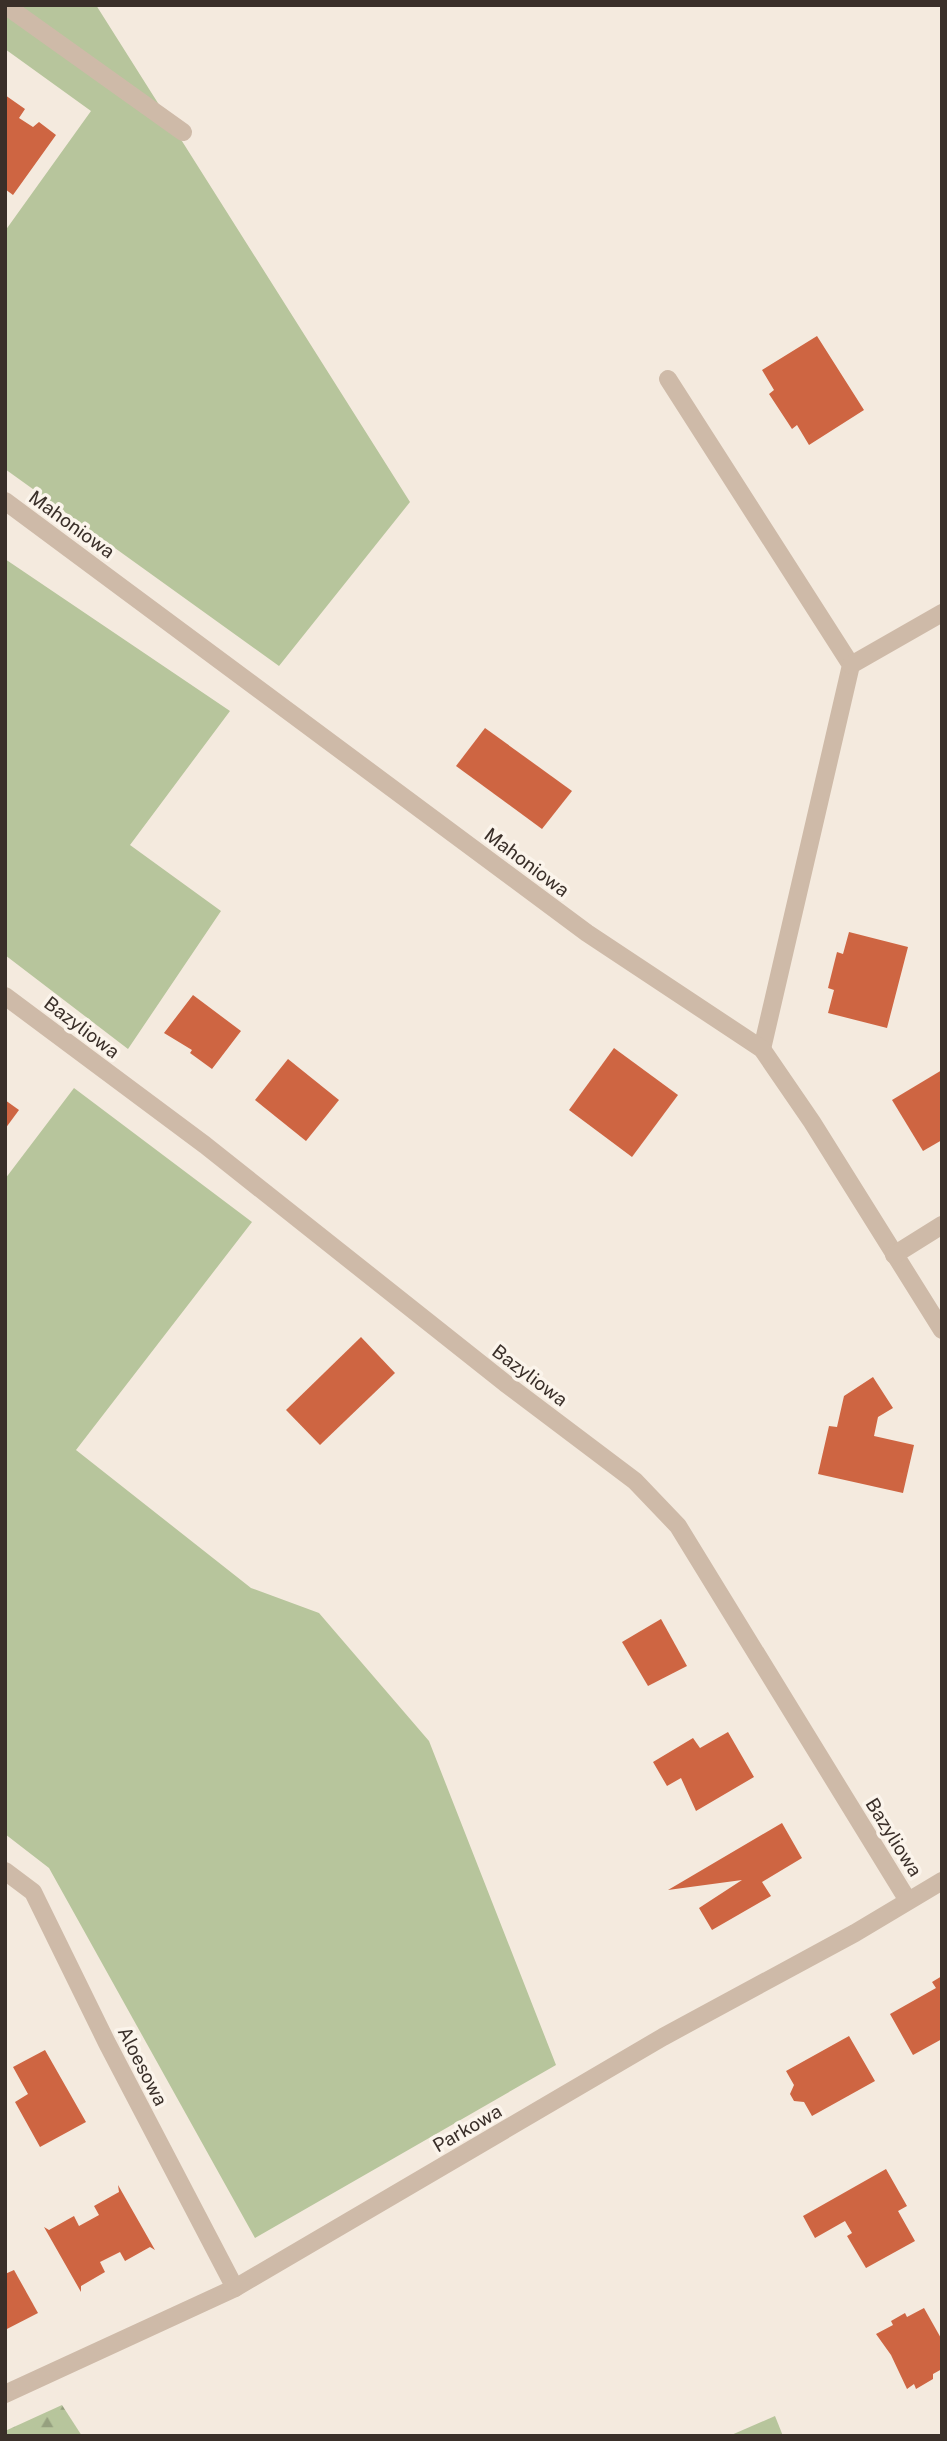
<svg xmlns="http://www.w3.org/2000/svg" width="947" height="2441" font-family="'Public Sans',sans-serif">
<defs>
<pattern id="forest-firs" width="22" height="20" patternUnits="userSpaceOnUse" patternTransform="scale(1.75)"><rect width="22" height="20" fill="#b7c59c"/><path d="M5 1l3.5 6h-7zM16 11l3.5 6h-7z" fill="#96a07f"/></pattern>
</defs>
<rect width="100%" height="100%" fill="#f4eade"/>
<g fill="#b7c59c">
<path d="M5,5H96L410,502L279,666L5,469V231L91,111L5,49Z"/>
<path d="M5,559L230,711L130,845L221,911L128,1049L5,955Z"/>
<path d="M74,1088L252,1222L76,1450L251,1588L319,1613L429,1741L556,2065L255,2238L49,1868L5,1834V1179Z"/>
<path d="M775,2416L783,2436H729Z"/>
</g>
<path fill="url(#forest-firs)" d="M62,2405L82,2436H5V2431Z"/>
<g fill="#ce6542">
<path d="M5,95L25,109L19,118L33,127L39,122L56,135L13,195L5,189Z"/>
<path d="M817,336L864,410L809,445L797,425L792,429L769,394L774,390L762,370Z"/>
<path d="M485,728L572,791L542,829L456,766Z"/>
<path d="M849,932L908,947L887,1028L828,1013L834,990L828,988L837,952L843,954Z"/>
<path d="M193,995L241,1031L212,1069L190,1053L192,1050L164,1033Z"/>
<path d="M614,1048L678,1095L632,1157L569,1110Z"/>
<path d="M288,1059L339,1100L306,1141L255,1100Z"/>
<path d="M942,1070V1140L923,1151L892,1100Z"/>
<path d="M5,1100L19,1110L5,1129Z"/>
<path d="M361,1337L395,1373L320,1445L286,1410Z"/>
<path d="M873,1377L893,1408L878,1417L874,1436L914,1445L903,1493L818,1474L829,1426L837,1427L844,1396Z"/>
<path d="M661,1619L687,1666L648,1686L622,1642Z"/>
<path d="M728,1732L754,1777L696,1811L681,1778L667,1786L653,1762L693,1738L700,1748Z"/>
<path d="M782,1823L802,1858L762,1882L771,1896L712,1930L699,1908L742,1880L668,1890Z"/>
<path d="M942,1976V2039L913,2055L890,2014L936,1988L932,1982Z"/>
<path d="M849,2036L875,2081L812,2116L804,2102L794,2101L790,2094L794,2085L786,2071Z"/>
<path d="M45,2050L86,2122L40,2147L15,2102L28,2094L13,2067Z"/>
<path d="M886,2169L907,2206L898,2211L915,2241L866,2268L847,2236L852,2233L845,2221L815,2238L803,2216Z"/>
<path d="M118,2185L155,2250L150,2247L125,2261L120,2252L100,2262L105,2272L81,2286V2292L44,2227L49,2230L74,2216L79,2226L90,2220L99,2215L94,2206L119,2192Z"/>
<path d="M14,2270L38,2313L5,2330V2274Z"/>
<path d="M924,2308L942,2340V2369L933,2374V2379L916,2389L914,2384L907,2389L891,2355L876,2334L893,2325L891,2321L905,2313L907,2317Z"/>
</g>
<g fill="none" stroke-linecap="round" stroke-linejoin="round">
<g stroke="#cebaa8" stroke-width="18">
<path d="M5,5L183,132"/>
<path d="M668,379L851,665L762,1049"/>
<path d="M5,501L587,933L762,1049L812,1122L942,1330"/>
<path d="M851,665L942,613"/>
<path d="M5,996L205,1145L505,1383L635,1481L678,1526L907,1899"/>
<path d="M894,1255L942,1225"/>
<path d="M5,1871L33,1892L107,2043L235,2288"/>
<path d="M5,2394L235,2288L663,2037L855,1933L942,1881"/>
</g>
</g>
<g text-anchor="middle" stroke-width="7" stroke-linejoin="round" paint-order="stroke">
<g font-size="19" fill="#3a2f29" stroke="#fbf4eb">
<text transform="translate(72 524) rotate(36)" y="7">Mahoniowa</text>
<text transform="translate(527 862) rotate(37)" y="7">Mahoniowa</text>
<text transform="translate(82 1027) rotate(37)" y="7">Bazyliowa</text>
<text transform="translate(530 1375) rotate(37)" y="7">Bazyliowa</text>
<text transform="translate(894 1837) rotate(58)" y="7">Bazyliowa</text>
<text transform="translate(143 2066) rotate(63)" y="7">Aloesowa</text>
<text transform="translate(467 2128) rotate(-30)" y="7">Parkowa</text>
</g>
</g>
<rect width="947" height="2441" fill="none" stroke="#3a2f29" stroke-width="14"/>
</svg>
